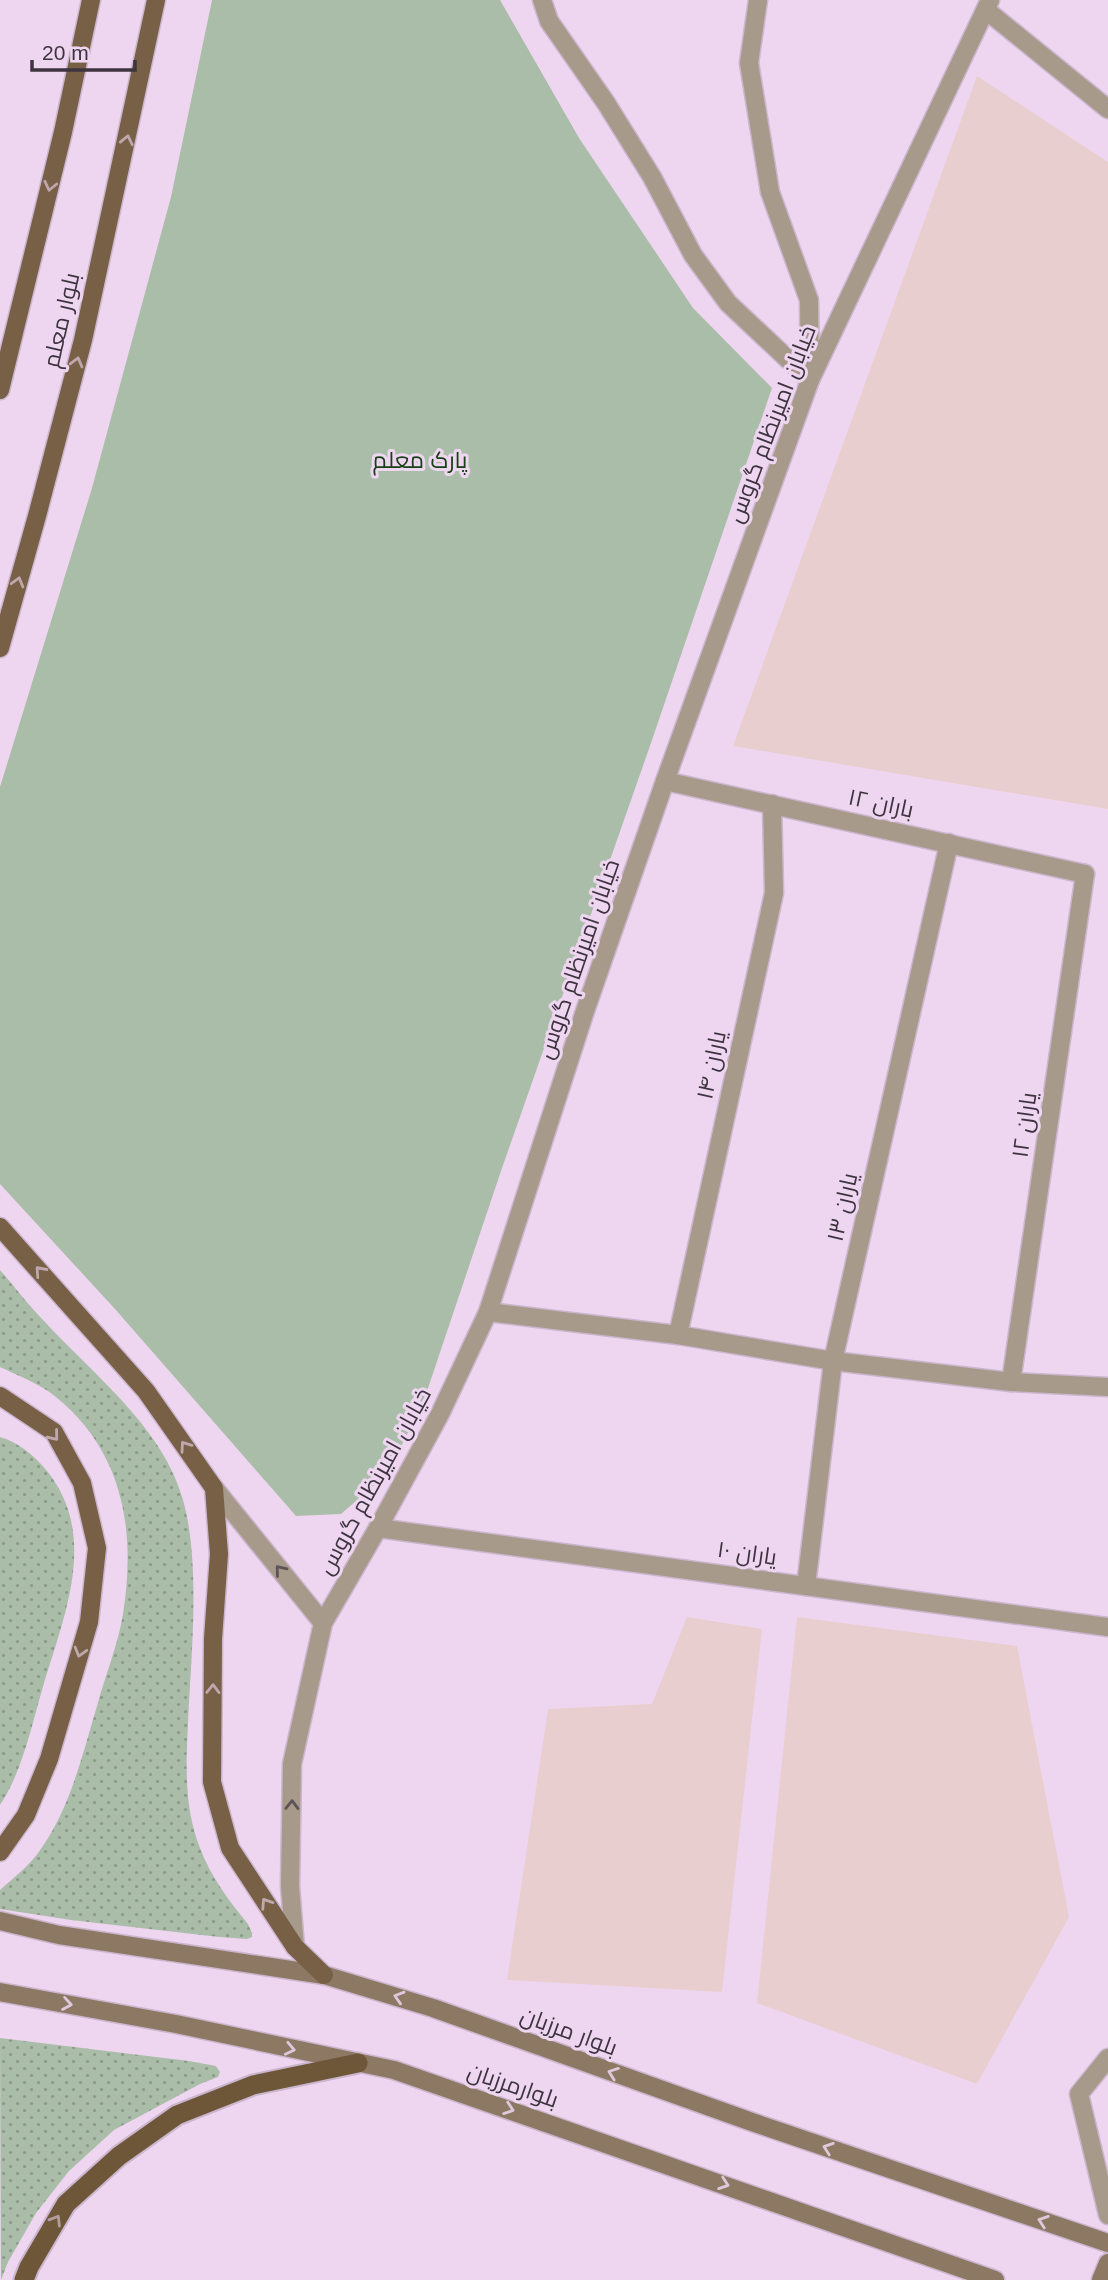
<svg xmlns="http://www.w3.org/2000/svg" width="1108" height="2280" font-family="Arial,Cairo,sans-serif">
<defs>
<pattern id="grass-dots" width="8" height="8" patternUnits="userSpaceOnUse" patternTransform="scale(1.75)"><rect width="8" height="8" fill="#aabda8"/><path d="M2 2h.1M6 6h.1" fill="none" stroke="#8c9a8a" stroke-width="1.8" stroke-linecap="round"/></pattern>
</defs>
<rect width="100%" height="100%" fill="#eed6f1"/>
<g fill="#e9ced0">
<path d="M977,76L1108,162V809L733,746Z"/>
<path d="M687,1617L762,1629L722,1992L507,1980L548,1709L652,1704Z"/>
<path d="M797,1617L1017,1646L1069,1917L977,2084L757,2003Z"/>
</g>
<g fill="url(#grass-dots)">
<path d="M0,1270C15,1287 29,1306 45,1322C94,1375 164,1429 183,1500C201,1564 191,1656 188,1723C186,1765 184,1808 200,1848C211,1877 229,1901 248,1924L252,1933V1937L247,1939L219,1937L71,1920L0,1909V1890C13,1878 28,1867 38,1853C70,1810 82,1756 97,1706C105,1676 118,1645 123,1614C136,1532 124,1452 56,1397C40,1384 19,1376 0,1367Z"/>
<path d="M0,1437C18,1442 35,1456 47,1471C100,1537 63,1618 42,1690C31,1728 22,1772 0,1805Z"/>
<path d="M0,2038L189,2061L216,2066L220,2072L218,2077L200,2084L114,2130L69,2171L36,2213L8,2262L1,2280Z"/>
</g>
<path fill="#aabda8" d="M212,0H500L579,138L693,308L772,388L651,743L501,1171L422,1406L386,1475L341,1514L296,1516L115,1309L0,1184V787L92,488L171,197Z"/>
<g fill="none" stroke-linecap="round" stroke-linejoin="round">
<defs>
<g id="service">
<path d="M542,0L549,21L606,103L652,177L693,255L728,303L810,380"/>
<path d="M758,0L749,63L770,192L809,300L810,380"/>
<path d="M678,1335L774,893L772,804"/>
<path d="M1011,1382L1085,874"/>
<path d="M806,1586L833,1361L949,843"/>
</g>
<g id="minor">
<path d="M986,10L1108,109"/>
<path d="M665,781L1085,874"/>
<path d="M488,1312L678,1335L833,1361L1011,1382L1108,1387"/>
<path d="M214,1488L323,1623"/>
<path d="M378,1528L1108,1627"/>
<path d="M295,1947L290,1886L292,1764L323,1623L378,1528L440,1414L488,1312L585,1011L665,781L810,380L990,0"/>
<path d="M1108,2058L1079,2094L1108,2215"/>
</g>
<g id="secondary">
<path d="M0,1921L59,1935L324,1975L433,2008L752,2122L1108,2243"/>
<path d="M0,1992L176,2024L394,2070L995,2280"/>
<path d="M1101,2280L1108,2263"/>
</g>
<g id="primary">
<path d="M0,390L63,132L91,0"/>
<path d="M0,648L37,516L83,340L156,0"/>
<path d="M0,1227L146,1391L214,1488L219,1554L213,1639L212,1782L230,1848L295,1947L324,1975"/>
<path d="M0,1396L54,1432L82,1483L97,1548L89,1622L49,1759L26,1815L0,1852"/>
</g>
<path id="trunk" d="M24,2280L29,2267L66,2204L119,2156L177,2115L253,2085L358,2063"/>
</defs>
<use href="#service" stroke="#cbb6cd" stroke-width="21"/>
<use href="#minor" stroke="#cbb6cd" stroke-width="21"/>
<use href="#secondary" stroke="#cbb6cd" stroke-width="21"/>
<use href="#primary" stroke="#cbb6cd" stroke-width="21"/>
<use href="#trunk" stroke="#cbb6cd" stroke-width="23"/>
<use href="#service" stroke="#a79a8b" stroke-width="18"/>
<use href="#minor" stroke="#a79a8b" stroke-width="18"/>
<use href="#secondary" stroke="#8c7863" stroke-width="18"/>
<use href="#primary" stroke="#776046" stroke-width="18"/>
<use href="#trunk" stroke="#6e5639" stroke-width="19"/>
</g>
<defs><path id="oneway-chevron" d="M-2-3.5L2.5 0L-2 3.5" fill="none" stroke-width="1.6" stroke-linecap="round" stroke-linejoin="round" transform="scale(1.75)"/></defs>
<g stroke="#bea7ad">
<use href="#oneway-chevron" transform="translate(127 140) rotate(-78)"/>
<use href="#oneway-chevron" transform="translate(50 186) rotate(103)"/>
<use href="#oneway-chevron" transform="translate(77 362) rotate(-75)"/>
<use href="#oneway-chevron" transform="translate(18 582) rotate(-74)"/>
<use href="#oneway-chevron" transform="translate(40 1271) rotate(-132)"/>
<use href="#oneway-chevron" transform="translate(54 1436) rotate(51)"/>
<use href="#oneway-chevron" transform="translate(185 1446) rotate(-125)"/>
<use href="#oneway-chevron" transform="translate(80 1652) rotate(106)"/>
<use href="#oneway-chevron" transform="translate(213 1689) rotate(-89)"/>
<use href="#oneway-chevron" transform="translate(266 1903) rotate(-123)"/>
</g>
<g stroke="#5e5356">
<use href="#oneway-chevron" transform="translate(280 1570) rotate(-129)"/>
<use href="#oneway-chevron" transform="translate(292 1805) rotate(-89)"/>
</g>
<g stroke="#dfc8dc">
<use href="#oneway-chevron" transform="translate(399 1997) rotate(-163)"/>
<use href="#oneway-chevron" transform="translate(67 2004) rotate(10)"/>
<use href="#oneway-chevron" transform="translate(290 2049) rotate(12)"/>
<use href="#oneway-chevron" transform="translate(613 2073) rotate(-160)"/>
<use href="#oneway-chevron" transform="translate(509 2109) rotate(19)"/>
<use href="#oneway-chevron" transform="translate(828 2148) rotate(-161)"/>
<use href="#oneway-chevron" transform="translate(724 2184) rotate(19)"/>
<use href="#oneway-chevron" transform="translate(1043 2221) rotate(-161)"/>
</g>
<use stroke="#b49c9e" href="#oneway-chevron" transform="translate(56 2220) rotate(-59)"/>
<g text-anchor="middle" stroke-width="6" stroke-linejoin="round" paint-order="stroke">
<g font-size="23" fill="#3e343f" stroke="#eed6f1">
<text transform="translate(61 320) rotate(-77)" y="8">بلوار معلم</text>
<text transform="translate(771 424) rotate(-69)" y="8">خیابان امیرنظام گروس</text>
<text transform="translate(881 803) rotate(12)" y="8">باران ۱۲</text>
<text transform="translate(578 959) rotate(-71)" y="8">خیابان امیرنظام گروس</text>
<text transform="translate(711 1065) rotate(-78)" y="8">یاران ۱۴</text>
<text transform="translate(1024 1125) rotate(-82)" y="8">یاران ۱۲</text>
<text transform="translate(842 1207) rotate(-77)" y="8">یاران ۱۳</text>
<text transform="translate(374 1481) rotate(-61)" y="8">خیابان امیرنظام گروس</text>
<text transform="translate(747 1553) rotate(8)" y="8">یاران ۱۰</text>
<text transform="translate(569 2031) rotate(20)" y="8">بلوار مرزبان</text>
<text transform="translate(513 2085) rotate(19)" y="8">بلوارمرزبان</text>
</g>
<g font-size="23" fill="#164214" stroke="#eed6f1">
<text x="420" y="468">پارک معلم</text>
</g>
</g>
<path d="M32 60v10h103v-10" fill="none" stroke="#3e343f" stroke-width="3.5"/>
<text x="42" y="60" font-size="21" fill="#3e343f" stroke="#eed6f1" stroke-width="5" paint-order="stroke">20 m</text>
</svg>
